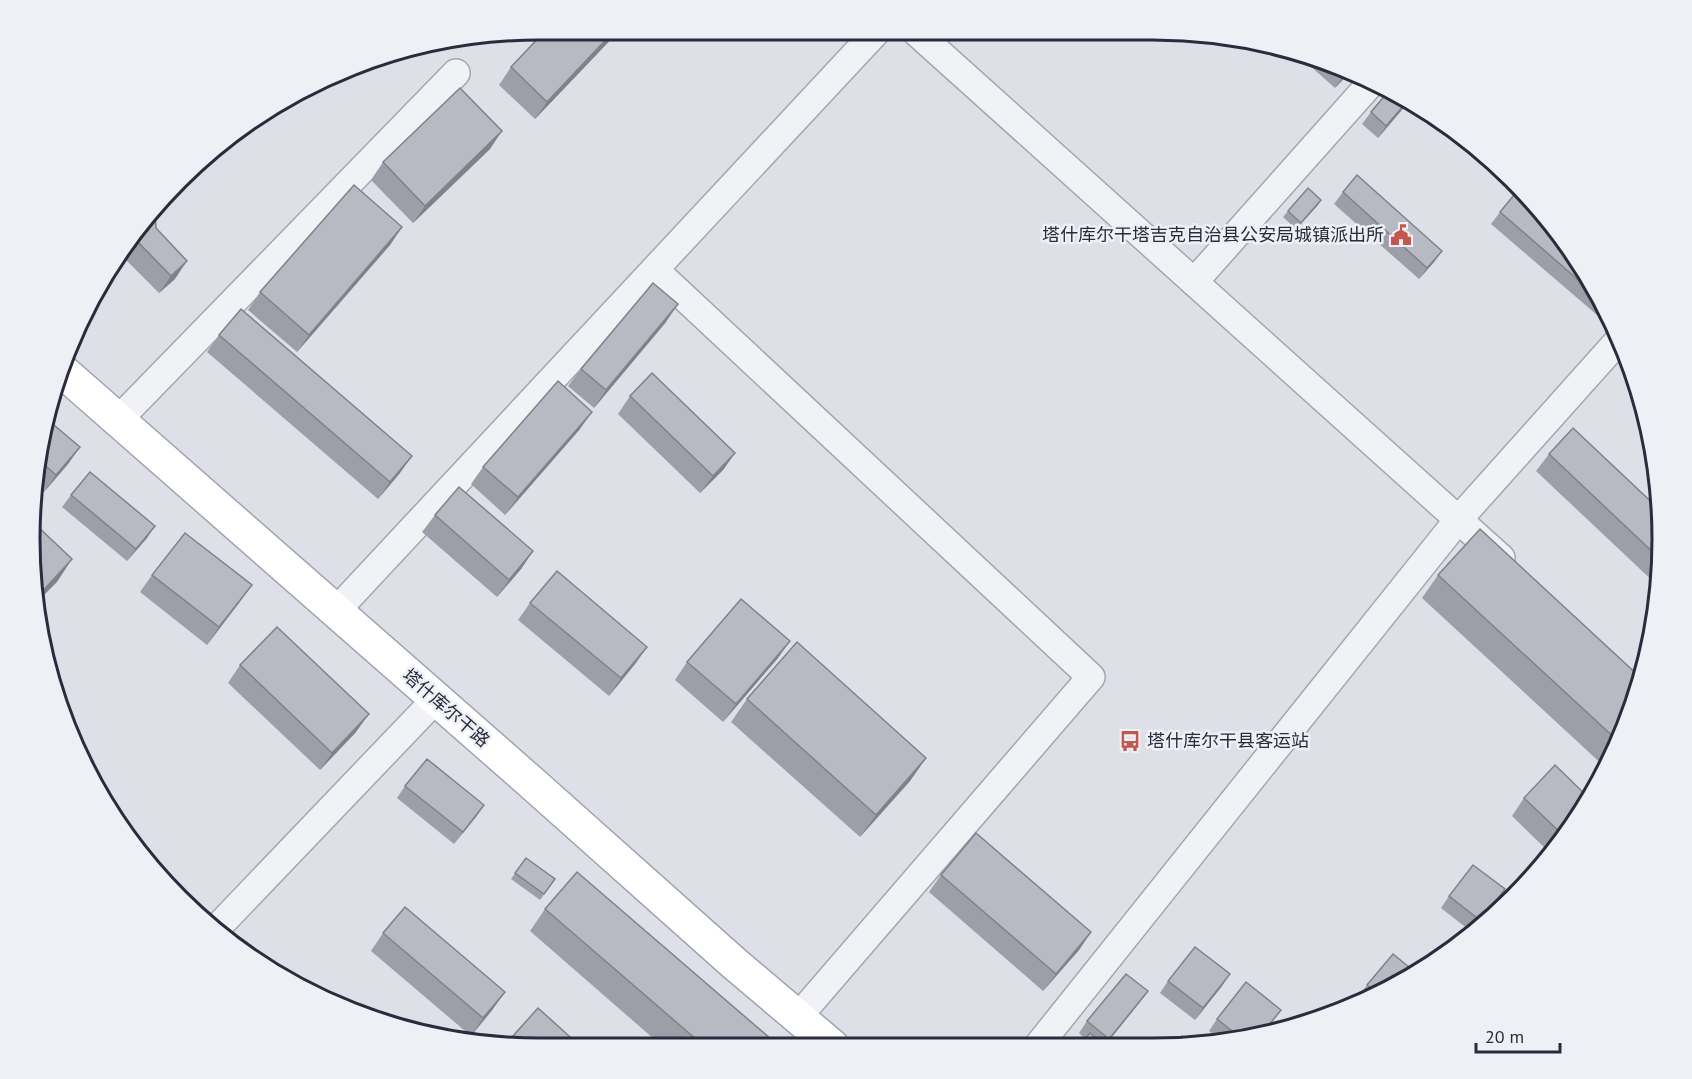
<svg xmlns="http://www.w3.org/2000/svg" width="1692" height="1079" font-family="'PT Sans','Noto Sans SC',sans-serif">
<rect width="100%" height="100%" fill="#dfe0e7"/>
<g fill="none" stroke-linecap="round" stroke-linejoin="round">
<defs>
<g id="minor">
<path d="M916,32L1501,558"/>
<path d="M655,270L1091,677L797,1018"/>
<path d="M1194,282L1371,83"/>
<path d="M118,420L456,73"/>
<path d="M336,611L876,32"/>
<path d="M215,930L435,700"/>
<path d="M1037,1047L1458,520L1619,340"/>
</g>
<path id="major" d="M60,369L533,784L735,964L832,1046"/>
</defs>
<use href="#minor" stroke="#a5a6b1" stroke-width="30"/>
<use href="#major" stroke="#9fa3b2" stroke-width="36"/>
<use href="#minor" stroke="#f1f2f6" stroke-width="27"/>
<use href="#major" stroke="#fff" stroke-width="33"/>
</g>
<g fill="#9d9fa8">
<path d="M619,31L535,119L499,85L511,67Z"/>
<path d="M1299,56L1348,69L1351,71L1335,88Z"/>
<path d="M1406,105L1378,138L1362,124L1371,112Z"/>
<path d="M490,149L413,223L371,180L383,162Z"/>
<path d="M1343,192L1442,251L1434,262L1419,279L1334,204Z"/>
<path d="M1321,200L1317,206L1296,229L1283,217L1288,211Z"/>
<path d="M1500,212L1560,234L1605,306L1597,315L1491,224Z"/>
<path d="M402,227L390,245L297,352L248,310L260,292Z"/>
<path d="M156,228L175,279L159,293L121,255L135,230Z"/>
<path d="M666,322L594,408L568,386L581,369Z"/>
<path d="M219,335L400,473L378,499L207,352Z"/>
<path d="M630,396L735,453L723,470L700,493L618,414Z"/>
<path d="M48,420L80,447L68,464L44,492L35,485Z"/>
<path d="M580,429L505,515L471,484L483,467Z"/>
<path d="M1549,454L1661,511L1658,586L1536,471Z"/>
<path d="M71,495L147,538L127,561L62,507Z"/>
<path d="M435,515L533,551L521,569L497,597L422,532Z"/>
<path d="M152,575L252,585L207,645L140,592Z"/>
<path d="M1438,575L1635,703L1606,768L1422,598Z"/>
<path d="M530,603L647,647L635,664L609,696L518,620Z"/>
<path d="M778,658L723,722L675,680L687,662Z"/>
<path d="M240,665L356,732L320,770L228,683Z"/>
<path d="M747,699L926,758L910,781L860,837L731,722Z"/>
<path d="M405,786L484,805L454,844L397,798Z"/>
<path d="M1524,798L1590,799L1551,854L1512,816Z"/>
<path d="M526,858L555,879L540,900L511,879Z"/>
<path d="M941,875L1091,932L1079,950L1043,991L929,892Z"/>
<path d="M1505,889L1473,933L1441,908L1449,896Z"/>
<path d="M545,909L779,1046H662L530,931Z"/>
<path d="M383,933L493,1009L471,1036L371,951Z"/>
<path d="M1416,973L1378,997L1364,1002L1358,997L1367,985Z"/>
<path d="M1168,981L1222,986L1195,1020L1160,993Z"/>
<path d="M1139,1003L1105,1046L1085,1039L1079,1033L1087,1021Z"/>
<path d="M1217,1019L1273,1022L1262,1035L1223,1042L1209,1031Z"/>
<path d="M513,1036L579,1045H507Z"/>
</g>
<g fill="#808288">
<path d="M615,30L619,31L535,119L547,102Z"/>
<path d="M1348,69L1351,71L1335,88L1347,71Z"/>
<path d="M1405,104L1406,105L1378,138L1386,126Z"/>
<path d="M502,131L490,149L413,223L425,206Z"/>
<path d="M1321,200L1317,206L1296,229L1301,223Z"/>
<path d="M402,227L390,245L297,352L309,335Z"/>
<path d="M1442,251L1434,262L1419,279L1427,268Z"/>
<path d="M187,261L175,279L159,293L171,276Z"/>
<path d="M678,304L666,322L594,408L606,390Z"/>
<path d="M592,412L580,429L505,515L518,497Z"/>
<path d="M80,447L68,464L44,492L56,475Z"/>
<path d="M735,453L723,470L700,493L713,476Z"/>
<path d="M412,456L400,473L378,499L390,482Z"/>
<path d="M155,526L147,538L127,561L136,549Z"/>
<path d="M533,551L521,569L497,597L509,580Z"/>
<path d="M72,559L57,582L40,599V594Z"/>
<path d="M252,585L239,603L207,645L219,627Z"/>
<path d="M790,641L778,658L723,722L736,704Z"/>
<path d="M647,647L635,664L609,696L621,678Z"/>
<path d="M369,714L356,732L320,770L332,753Z"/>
<path d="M926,758L910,781L860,837L876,815Z"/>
<path d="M484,805L476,817L454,844L463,832Z"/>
<path d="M1091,932L1079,950L1043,991L1056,974Z"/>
<path d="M1230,974L1222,986L1195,1020L1203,1008Z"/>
<path d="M1148,991L1139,1003L1103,1048L1109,1039Z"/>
<path d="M505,992L493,1009L471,1036L483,1018Z"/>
</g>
<g fill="#b7b9c3" stroke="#808288" stroke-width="1.5">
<path d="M546,30H615L547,102L511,67Z"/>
<path d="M460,88L502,131L425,206L383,162Z"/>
<path d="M1387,93L1405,104L1386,126L1371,112Z"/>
<path d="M1357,175L1442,251L1427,268L1343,192Z"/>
<path d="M354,185L402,227L309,335L260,292Z"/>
<path d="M1308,188L1321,200L1301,223L1288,211Z"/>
<path d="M1514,195L1560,234L1599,298L1500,212Z"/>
<path d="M155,211L156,228L187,261L171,276L132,236L135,230Z"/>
<path d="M653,283L678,304L606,390L581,369Z"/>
<path d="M241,309L412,456L390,482L219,335Z"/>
<path d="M652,373L735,453L713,476L630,396Z"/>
<path d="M558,381L592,412L518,497L483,467Z"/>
<path d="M48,420L80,447L56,475L40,461Z"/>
<path d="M1573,428L1661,511L1659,558L1549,454Z"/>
<path d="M90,472L155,526L136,549L71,495Z"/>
<path d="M459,487L533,551L509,580L435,515Z"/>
<path d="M33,522L72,559L40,594Z"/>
<path d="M1480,529L1641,678L1635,703L1618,741L1438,575Z"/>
<path d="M185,533L252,585L219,627L152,575Z"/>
<path d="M557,571L647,647L621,678L530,603Z"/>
<path d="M741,599L790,641L736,704L687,662Z"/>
<path d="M277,627L369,714L332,753L240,665Z"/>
<path d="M797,642L926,758L876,815L747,699Z"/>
<path d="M427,759L484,805L463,832L405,786Z"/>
<path d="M1555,765L1590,799L1564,836L1524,798Z"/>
<path d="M976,833L1091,932L1056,974L941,875Z"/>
<path d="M526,858L555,879L544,894L515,873Z"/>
<path d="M1473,865L1505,889L1481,921L1449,896Z"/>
<path d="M577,872L779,1046H704L545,909Z"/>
<path d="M405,907L505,992L483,1018L383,933Z"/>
<path d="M1195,947L1230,974L1203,1008L1168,981Z"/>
<path d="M1393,954L1416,973L1379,995L1367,985Z"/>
<path d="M1126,974L1148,991L1109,1039L1087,1021Z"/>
<path d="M1246,982L1281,1010L1261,1035L1242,1039L1217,1019Z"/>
<path d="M538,1008L579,1045H523L513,1036Z"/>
<path d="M1090,1033L1107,1048L1078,1047Z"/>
<path d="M1182,1036L1193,1047L1185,1048H1171Z"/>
</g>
<defs>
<symbol id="civic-bare" viewBox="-9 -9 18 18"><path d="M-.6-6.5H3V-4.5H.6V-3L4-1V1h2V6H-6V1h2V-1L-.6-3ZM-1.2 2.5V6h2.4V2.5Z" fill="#c3564d" stroke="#eef0f5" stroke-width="2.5" paint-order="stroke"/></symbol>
<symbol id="bus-bare" viewBox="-9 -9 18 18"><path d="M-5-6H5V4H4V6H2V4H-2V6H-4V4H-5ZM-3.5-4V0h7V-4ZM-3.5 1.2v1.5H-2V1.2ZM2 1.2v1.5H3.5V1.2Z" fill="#c3564d" stroke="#eef0f5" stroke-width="2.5" paint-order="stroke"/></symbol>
</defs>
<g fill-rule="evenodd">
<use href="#civic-bare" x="1386" y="220" width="30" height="30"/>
<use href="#bus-bare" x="1115" y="726" width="30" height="30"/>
</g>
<g text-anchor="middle" stroke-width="5" stroke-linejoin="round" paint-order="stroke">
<g font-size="18" fill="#292c3d" stroke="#eef0f5" text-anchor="end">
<text x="1384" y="241">塔什库尔干塔吉克自治县公安局城镇派出所</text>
<text x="1147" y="747" text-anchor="start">塔什库尔干县客运站</text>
</g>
<g font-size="18" fill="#292c3d" stroke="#eef0f5">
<text transform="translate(446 708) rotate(41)" y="6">塔什库尔干路</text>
</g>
</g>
<path d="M0 0H1692V1079H0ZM539 40H1153A499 499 0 0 1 1652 539V539A499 499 0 0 1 1153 1038H539A499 499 0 0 1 40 539V539A499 499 0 0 1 539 40Z" fill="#eef0f5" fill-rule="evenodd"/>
<path fill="none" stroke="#292c3d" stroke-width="3" d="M539 40H1153A499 499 0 0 1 1652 539V539A499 499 0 0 1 1153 1038H539A499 499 0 0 1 40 539V539A499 499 0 0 1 539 40Z"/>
<path d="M1476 1043v9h84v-9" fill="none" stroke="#292c3d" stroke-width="3"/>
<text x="1485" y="1043" font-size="18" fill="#292c3d" stroke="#eef0f5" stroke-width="4.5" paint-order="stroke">20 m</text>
</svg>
